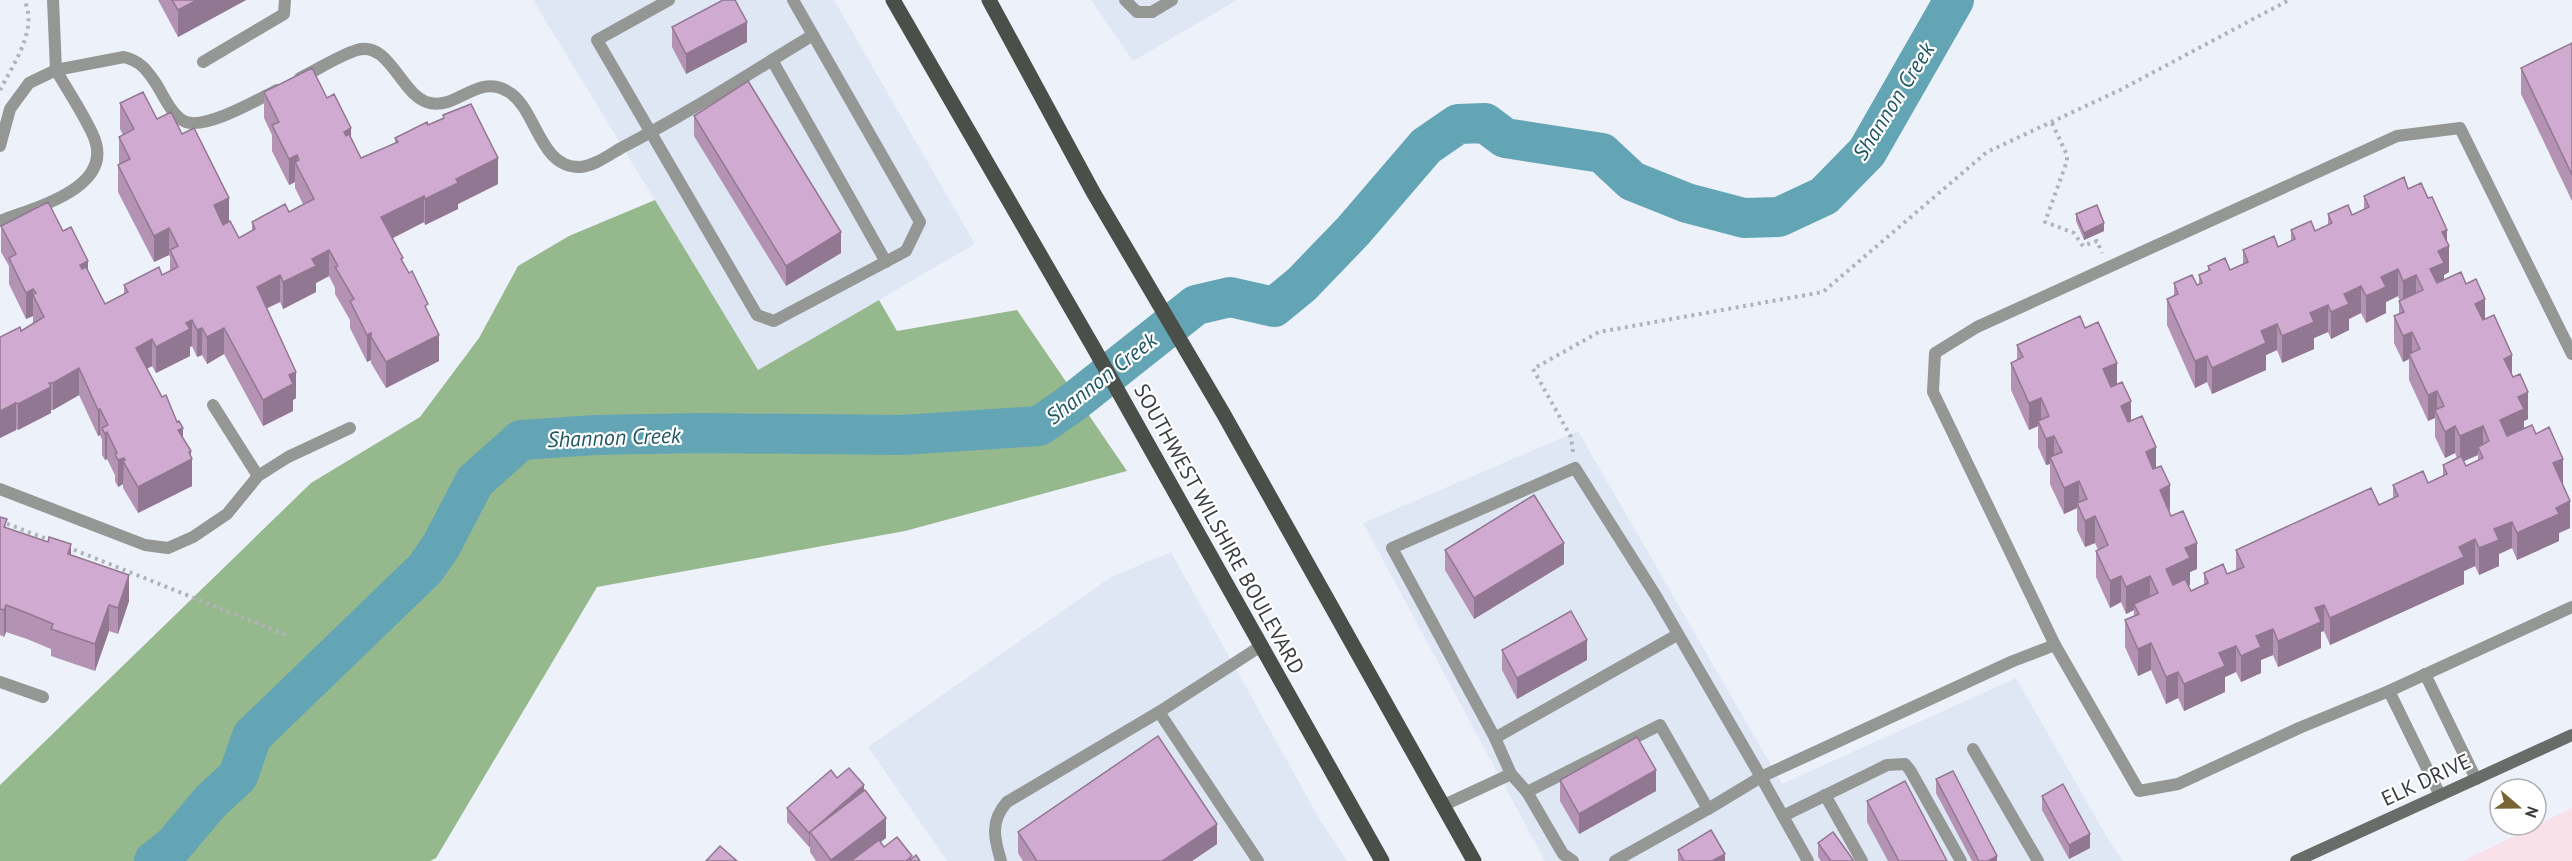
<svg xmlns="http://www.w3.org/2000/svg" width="2572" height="861" font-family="'PT Sans',sans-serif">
<rect width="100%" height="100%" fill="#edf2fa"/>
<g fill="#dfe7f5">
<path d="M533,0H834L975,244L758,370Z"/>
<path d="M1091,0H1237L1133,61Z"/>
<path d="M1578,431L1782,784L2016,678L2108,839L2123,861H1545L1363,523Z"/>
<path d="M1171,552L1320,820L1347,861H947L868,747L1111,577Z"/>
</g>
<path fill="#f9e0e9" d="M2572,808V861H2463Z"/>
<path fill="#96b88d" d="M655,200L758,370L879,300L897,331L1017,310L1127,471L905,531L597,587L436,858L430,861H0V785L311,483L420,417L479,338L518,266L569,236Z"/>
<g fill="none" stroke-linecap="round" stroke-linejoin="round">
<path stroke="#63a5b4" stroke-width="40" d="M154,861L173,846L210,802L238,776L252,736L425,569L441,546L475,481L521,440L596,435L701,433L902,435L1039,426L1071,404L1196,305L1230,297L1274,307L1302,284L1353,231L1426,146L1458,124L1485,123L1505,138L1602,153L1632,181L1687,203L1744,218L1779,217L1824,196L1867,152L1954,0"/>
<g stroke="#b0b4ba" stroke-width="4" stroke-dasharray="3 4.5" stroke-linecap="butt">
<path d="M0,90C13,65 39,28 24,0"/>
<path d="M2052,123L2067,155V161L2045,222L2074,233L2083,246L2097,241L2102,253"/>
<path d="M1573,452L1571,437L1533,369L1599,332L1823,292L1987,152L2120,90L2289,0"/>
<path d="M0,521L52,541"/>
<path d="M67,547L289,636"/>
</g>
<g stroke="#959794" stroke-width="12">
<path d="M53,0L56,70L124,57C140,61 146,69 155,82C163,94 172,117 186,122C207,129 257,100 277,90"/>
<path d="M669,0L597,40L757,315L774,321L906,251L920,222L793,0"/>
<path d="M1125,0L1137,12H1152L1172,0"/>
<path d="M772,60L886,262"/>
<path d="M203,62L284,14L285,0"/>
<path d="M300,78C319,69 338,56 357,50C390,40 401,97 430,103C458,109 477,74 507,91C537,107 538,168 580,167C594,166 609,155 621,148C687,114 750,73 813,35"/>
<path d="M0,146L10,109L29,83L56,70C68,91 83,113 93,135C117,188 35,207 0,221"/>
<path d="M213,405L258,476"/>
<path d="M0,489L145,545L168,548L193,537L227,514L258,476L288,457L350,428"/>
<path d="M2055,645L1933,392L1935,353L1977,327L2397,136L2460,128L2572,354"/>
<path d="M2425,674L2476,779"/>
<path d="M0,682L43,697"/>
<path d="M2389,691L2440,795"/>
<path d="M1495,738L1677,635"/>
<path d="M1973,749L2038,861"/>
<path d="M1511,774L1527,792L1563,854L1573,861"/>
<path d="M1527,792L1660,725L1708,809"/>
<path d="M1825,795L1862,861"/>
<path d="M1442,806L1511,774L1495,738L1392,548L1575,468L1656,596L1761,777L2013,661L2055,645L2139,791L2178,784L2299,728L2389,691L2572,607"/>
<path d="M1783,816L1887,765L1905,764L1910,770L1961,861"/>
<path d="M1001,861C994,838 990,821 1007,802L1159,712"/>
<path d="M1258,861L1159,712L1261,646"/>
<path d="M1615,861L1708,809L1761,777L1808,861"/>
</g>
<path stroke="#696c68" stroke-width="12" d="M2296,861L2572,735"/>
<g stroke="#4a4f4a" stroke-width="15">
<path d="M893,0L1095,350L1382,861"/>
<path d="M989,0L1093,192L1223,413L1474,861"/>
</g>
</g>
<g fill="#b492b4" fill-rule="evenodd">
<path d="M158,0H246L178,37Z"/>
<path d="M672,27L747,42L686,74L672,47Z"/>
<path d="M2572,43V201L2521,94V68Z"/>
<path d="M264,92L327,98L351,137L361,158L395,143V138L428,125L443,118V115L498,184L458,204V209L425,225L424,222L393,238L403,262L428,313L439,361L386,388L371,363V360L367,362L350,328V320L335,294V288L329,276L316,283V292L283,309L280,302L267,308L296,398L293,400V411L263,426L224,354L207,364L202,355L197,357L192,346L190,347V356L156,373L152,366L147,369L183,438L191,457L192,486L138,513L123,488V484L118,487L115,481V475L107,459L105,460L102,455V440L100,435L98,436L79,395L53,410H51V413L18,430L16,429V430L0,438V337L21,331L33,323V316L26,319L9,284V266L1,252V226L63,231L88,270L105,304L124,294V285L162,275L170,271V257L169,255L154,262L118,192V165H119V137L123,135L120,129V103L157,119L229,222L239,238L252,231V222L289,212L303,204L295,188V182L289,185L272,151V135L264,118Z"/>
<path d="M694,116L841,253L786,286L694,136Z"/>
<path d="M2408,189L2447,241L2449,272L2444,275V280L2466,284L2485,319L2512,376L2528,419L2524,421V428L2563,485L2570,528L2559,533V541L2517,560L2512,548L2499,554V566L2479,575L2475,566L2464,571V584L2330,645L2324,631L2321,632V648L2278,667L2273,655L2261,660V673L2241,682L2236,672L2225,677V692L2184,711L2178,698L2166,704L2151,670L2138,676L2125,647V620L2134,616V610L2126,614L2121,602L2110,608L2096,577V551L2098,550L2095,543L2085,547L2077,530V508L2064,514L2050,484V464L2046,465L2038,447V426L2029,430L2011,390V363L2017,360V345L2085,328L2117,384L2131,421L2156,468L2169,512L2197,569L2190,572V585H2188L2191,591L2204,585V573L2227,574L2236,570V550L2379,505L2393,498V485L2428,483L2443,476V465L2457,458L2455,453L2445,458L2435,437V418L2428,421L2409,380V359L2403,362L2394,343V316L2399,314V301H2400L2398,296L2386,302V313L2366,323L2361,313L2349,319V330L2331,339L2328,332L2314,338V349L2282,363L2277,350L2266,355V370L2212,394L2207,382L2195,388L2167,325V299L2174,296V283L2197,285L2199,284V275L2208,271V266L2230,270L2243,264V250L2278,247L2291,241V230L2315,231L2328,225V214L2352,215L2364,209V196ZM2478,455V460L2466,466L2463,461Z"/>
<path d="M2076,214L2104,231L2084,240L2076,221Z"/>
<path d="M0,517L7,528L71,555L129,601L118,634L109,631L95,671L51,656V649L27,639L6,632L4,637L0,635Z"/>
<path d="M1445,550L1564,564L1474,619L1445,570Z"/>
<path d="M1502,650L1587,660L1517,699L1502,670Z"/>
<path d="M837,778L864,791L886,838L880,842L884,847L920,861H816L810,852V846L809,847L787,822V808Z"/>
<path d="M1936,779L1997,861H1972L1936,793Z"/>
<path d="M1560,780L1656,791L1579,834L1560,801Z"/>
<path d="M2042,796L2090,848L2069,859L2042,810Z"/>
<path d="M1867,801L1947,861H1888L1867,822Z"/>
<path d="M1018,832L1217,844L1192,861H1023L1018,853Z"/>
<path d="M1818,843L1854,861H1821L1818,857Z"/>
<path d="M1678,850L1725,861H1678Z"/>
</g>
<g fill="#927792">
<path d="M197,0H246L178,37V10Z"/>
<path d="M747,22V42L686,74V54Z"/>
<path d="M351,128V155L344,132Z"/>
<path d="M297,155V165L295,162V182L289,185V159Z"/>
<path d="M498,158V184L458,204V209L425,225V199L456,179Z"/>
<path d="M424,196V222L381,244V217Z"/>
<path d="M229,198V224L214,232V205Z"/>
<path d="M2104,223V231L2084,240V233Z"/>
<path d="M169,228V255L154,262V236Z"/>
<path d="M2447,230V247L2449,246V272L2444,275V289L2430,296V269L2438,251L2442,232Z"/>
<path d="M841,232V253L786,286V266Z"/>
<path d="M329,250V276L316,283V292L283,309V282L312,259Z"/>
<path d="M88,261V287L80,265Z"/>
<path d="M2398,269V296L2386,302V313L2366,323V296L2381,277Z"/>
<path d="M280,275V302L257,313V287Z"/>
<path d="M2416,275V302L2403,308V281Z"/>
<path d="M2361,286V313L2349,319V330L2331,339V312L2344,294Z"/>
<path d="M33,289V316L26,319V293Z"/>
<path d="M2485,299V325L2475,304Z"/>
<path d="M2328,305V332L2314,338V349L2282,363V336L2310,313Z"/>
<path d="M192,320V346L190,347V356L156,373V347L186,323Z"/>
<path d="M2277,324V350L2266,355V370L2212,394V368L2261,331Z"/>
<path d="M202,328V355L197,357V330Z"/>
<path d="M224,328V354L207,364V337Z"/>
<path d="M2412,332V358L2409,354V359L2403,362V336Z"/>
<path d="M371,333V360L367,362V335Z"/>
<path d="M439,335V361L386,388V362Z"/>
<path d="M152,339V366L136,374V348Z"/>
<path d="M2512,355V381L2504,359Z"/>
<path d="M2207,356V382L2195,388V361Z"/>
<path d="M2117,363V390L2103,396V369Z"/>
<path d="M79,368V395L53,410V383Z"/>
<path d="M296,372V398L293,400V411L263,426V400L289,375Z"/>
<path d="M51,387V413L18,430V404Z"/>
<path d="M2437,391V415L2435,410V418L2428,421V395Z"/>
<path d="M2528,392V419L2524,421V436L2500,446V420L2518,397Z"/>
<path d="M2041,398V424L2038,421V426L2029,430V403Z"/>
<path d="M2131,401V427L2121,406Z"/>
<path d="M16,403V430L0,438V411Z"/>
<path d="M100,409V435L98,436V410Z"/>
<path d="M2455,426V453L2445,458V432Z"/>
<path d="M2483,426V452L2478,447V455L2460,463V436Z"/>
<path d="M183,428V454L178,430Z"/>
<path d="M107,432V459L105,460V434Z"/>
<path d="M2054,436V462L2050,457V464L2046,465V439Z"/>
<path d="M2156,447V474L2146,452Z"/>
<path d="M191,451V460L192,459V486L138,513V487Z"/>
<path d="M124,458L123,484L118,487V460Z"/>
<path d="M2563,459V485L2553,490V463Z"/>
<path d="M2079,481V507L2077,503V508L2064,514V488Z"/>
<path d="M2170,485V512L2160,490Z"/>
<path d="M2570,501V528L2559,533V541L2517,560V533L2556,508Z"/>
<path d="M2095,516V543L2085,547V521Z"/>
<path d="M2512,522V548L2499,554V566L2479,575V548L2494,529Z"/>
<path d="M2475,539V566L2464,571V584L2330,645V618L2459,547Z"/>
<path d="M1564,543V564L1474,619V598Z"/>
<path d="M2197,543V569L2190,572V585L2166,596V569L2185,548Z"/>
<path d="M71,544V571L68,554Z"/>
<path d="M129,575V601L118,634V608Z"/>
<path d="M2121,576V602L2110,608V581Z"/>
<path d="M2150,576V602L2134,604V610L2126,614V587Z"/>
<path d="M6,605V632L4,637V610Z"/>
<path d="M109,605V631L95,671V644Z"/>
<path d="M2324,605V631L2321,632V648L2278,667V641L2315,608Z"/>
<path d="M2273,629V655L2261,660V673L2241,682V656L2256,636Z"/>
<path d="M1587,640V660L1517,699V678Z"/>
<path d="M2151,643V670L2138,676V649Z"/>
<path d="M2236,646V672L2225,677V692L2184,711V684L2219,653Z"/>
<path d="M2178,672V698L2166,704V677Z"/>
<path d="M1656,770V791L1579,834V814Z"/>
<path d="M864,785V799L810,832Z"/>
<path d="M886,818V838L856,861H831V860Z"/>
<path d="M1217,824V844L1192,861H1162Z"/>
<path d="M810,832V846L809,847V833Z"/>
<path d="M2090,834V848L2069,859V845Z"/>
<path d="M1725,854V861H1712Z"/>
<path d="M1997,856V861H1988Z"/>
</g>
<g fill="#d1aad1" stroke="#927792" stroke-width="1.5">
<path d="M172,0H197L178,10Z"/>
<path d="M723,0H735L747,22L686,54L672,27Z"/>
<path d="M2572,43V175L2521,68Z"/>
<path d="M312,68L327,98L334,94L351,128L344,132L346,136L349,134L361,158L398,142L395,138L427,122L428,125L444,118L443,115L471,104L498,158L456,179L458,183L425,199L424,196L381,217L403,258L401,259L409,273L412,271L428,304L425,306L439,335L386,362L371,337V333L367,335L350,301L354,299L335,267L338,266L329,250L312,259L316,266L283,282L280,275L257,287L296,372L289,375L293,384L263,400L224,328L207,337L202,328L197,330L192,320L186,323L190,329L156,347L152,339L136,348L162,397L166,395L177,422L179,421L183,428L178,430L191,451L189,452L192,459L138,487L123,461L125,460L124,458L118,460L115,454L117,453L107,432L105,434L102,428L108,425L100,409L98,410L79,368L53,383H49L51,387L18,404L15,402L16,403L0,411V337L20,327L21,331L44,317L33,295L36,293L33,289L26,293L9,258L16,254L1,226L48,202L63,231L71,227L88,261L80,265L82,269L86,267L105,304L128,292L124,285L159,267L162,275L178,267L170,250L178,246L169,228L154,236L118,165L130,159L119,137L134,129L120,103L143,92L157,119L171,112L182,134L194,128L229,198L214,205L223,225L230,221L239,238L255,229L252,222L285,204L289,212L314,199L295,162L299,160L297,155L289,159L272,125L279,122L264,92Z"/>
<path d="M748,81L841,232L786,266L694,116Z"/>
<path d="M2404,177L2408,189L2421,183L2428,198L2432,197L2447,230L2442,232L2449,246L2438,251L2444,263L2430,269L2437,283L2461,272L2466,284L2476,279L2485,299L2475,304L2483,320L2494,315L2512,355L2504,359L2513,377L2520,374L2528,392L2518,397L2524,409L2500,420L2507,436L2532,425L2536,434L2549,427L2563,459L2553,463L2570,501L2556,508L2559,514L2517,533L2512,522L2494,529L2499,540L2479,548L2475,539L2459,547L2464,557L2330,618L2324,605L2315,608L2321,622L2278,641L2273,629L2256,636L2261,647L2241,656L2236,646L2219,653L2225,666L2184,684L2178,672L2166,677L2151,643L2138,649L2125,620L2139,614L2134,604L2158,593L2150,576L2126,587L2121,576L2110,581L2096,551L2108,545L2095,516L2085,521L2077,503L2087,499L2079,481L2064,488L2050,457L2062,452L2054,436L2046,439L2038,421L2049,416L2041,398L2029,403L2011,363L2023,357L2017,345L2080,316L2085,328L2098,322L2117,363L2103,369L2111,387L2122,382L2131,401L2121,406L2128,422L2142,416L2156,447L2146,452L2153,469L2161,466L2170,485L2160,490L2171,516L2183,511L2197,543L2185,548L2190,558L2166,569L2173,585L2185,579L2191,591L2208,583L2204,573L2223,564L2227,574L2244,567L2236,550L2371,488L2379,505L2398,496L2393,485L2423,471L2428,483L2447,474L2443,465L2461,456L2466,466L2483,458L2478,447L2489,441L2483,426L2460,436L2455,426L2445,432L2435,410L2444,406L2437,391L2428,395L2409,354L2420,349L2412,332L2403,336L2394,316L2404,312L2399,301L2423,290L2416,275L2403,281L2398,269L2381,277L2386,287L2366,296L2361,286L2344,294L2349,304L2331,312L2328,305L2310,313L2314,322L2282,336L2277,324L2261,331L2266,343L2212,368L2207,356L2195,361L2167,299L2178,294L2174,283L2192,275L2197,285L2202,283L2199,275L2210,270L2208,266L2225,258L2230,270L2248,262L2243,250L2274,236L2278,247L2295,239L2291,230L2311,221L2315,231L2332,223L2328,214L2348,205L2352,215L2369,207L2364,196Z"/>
<path d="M2097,205L2104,223L2084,233L2076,214Z"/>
<path d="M1534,495L1564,543L1474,598L1445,550Z"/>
<path d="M0,517L7,519L4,527L48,542L49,537L71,544L68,554L129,575L118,608L109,605L95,644L51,629L53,624L27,613L6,605L4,610L0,609Z"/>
<path d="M1571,611L1587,640L1517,678L1502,650Z"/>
<path d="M1158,736L1217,824L1162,861H1037L1018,832Z"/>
<path d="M1637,737L1656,770L1579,814L1560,780Z"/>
<path d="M849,768L864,785L809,833L787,808L831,770L837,778Z"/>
<path d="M1953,771L1997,856L1988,861H1979L1936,779Z"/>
<path d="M1905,781L1947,861H1899L1867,801Z"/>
<path d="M2063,784L2090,834L2069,845L2042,796Z"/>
<path d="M865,790L886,818L831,860L810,832Z"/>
<path d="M1711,830L1725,854L1712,861H1684L1678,850Z"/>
<path d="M1833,832L1854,861H1831L1818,843Z"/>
<path d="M897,837L912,856L906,861H851L879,840L884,847Z"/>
<path d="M720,846L737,861H706Z"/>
<path d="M916,855L920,861H909Z"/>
</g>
<g text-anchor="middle" stroke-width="4.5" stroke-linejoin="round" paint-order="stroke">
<g font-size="21" fill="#393b3e" stroke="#fff">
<text transform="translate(1219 529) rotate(61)" y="7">SOUTHWEST WILSHIRE BOULEVARD</text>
<text transform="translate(2426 780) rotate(-25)" y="7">ELK DRIVE</text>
</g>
<g font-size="22" font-style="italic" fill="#1f5763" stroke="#fff">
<text transform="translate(1893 101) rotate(-58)" y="8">Shannon Creek</text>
<text transform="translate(1101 378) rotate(-38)" y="8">Shannon Creek</text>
<text transform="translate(614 437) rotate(-2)" y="8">Shannon Creek</text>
</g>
</g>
<g transform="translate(2518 807) rotate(110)"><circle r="28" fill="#ffffff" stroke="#b0b1b2" stroke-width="1.5"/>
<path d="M0-4.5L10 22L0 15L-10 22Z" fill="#796534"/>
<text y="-9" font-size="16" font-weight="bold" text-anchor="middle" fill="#393b3e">N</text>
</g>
</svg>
